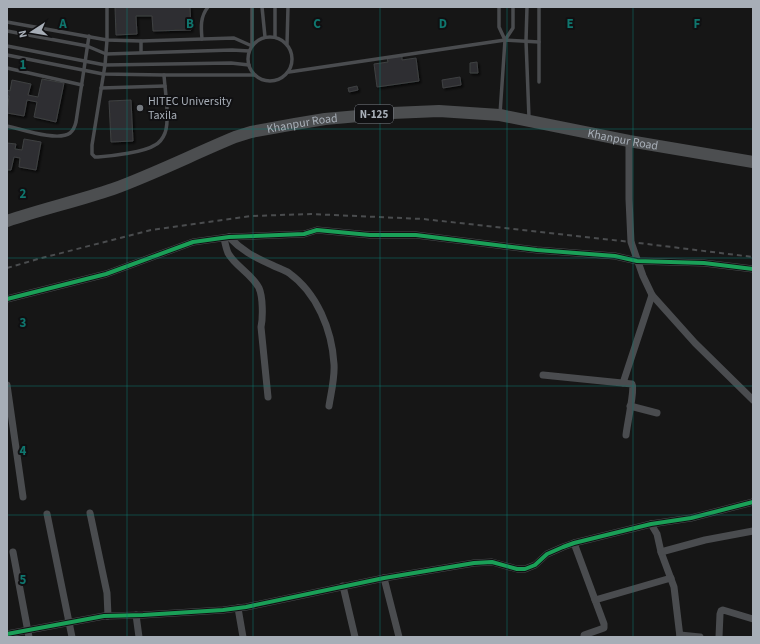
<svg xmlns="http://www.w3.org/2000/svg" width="760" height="644" font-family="'Source Sans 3',sans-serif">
<defs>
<filter id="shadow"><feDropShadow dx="2" dy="2" stdDeviation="1" flood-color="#0009"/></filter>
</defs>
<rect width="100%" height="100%" fill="#161616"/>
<g fill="#2f2f30" stroke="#3e4042" filter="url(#shadow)">
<path d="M115,7H190L191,30L153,31L152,16H136L137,34L116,35Z"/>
<path d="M402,56V60L416,58L419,81L377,87L374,64L388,62L387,58Z"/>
<path d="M477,62L478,73H470V63Z"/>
<path d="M460,77L461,85L443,88L442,80Z"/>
<path d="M42,79L64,83L56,122L34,117L37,102L27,100L24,116L7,113L9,96H7V90L10,91L12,80L31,84L28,95L38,97Z"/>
<path d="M357,86L358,90L349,92L348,88Z"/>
<path d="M131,100L133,141L111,142L109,101Z"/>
<path d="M24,139L41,142L36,170L19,167L20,158L14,157L11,170H7V143L16,144L15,149L22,150Z"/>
</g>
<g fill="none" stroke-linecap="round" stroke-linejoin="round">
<g stroke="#4a4c4f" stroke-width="3.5">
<path d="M107,7V40L105,65L92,145V154L95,157H98C112,156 145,152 155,145C159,143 163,138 165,133C170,119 165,91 164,75"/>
<path d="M262,7L265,37"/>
<path d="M499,7V27L505,40"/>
<path d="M527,7L526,41L529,118"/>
<path d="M539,7V82"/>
<path d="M7,22L107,40L141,41L234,38L252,46V7"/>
<path d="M7,31L87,46L106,54L232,50L249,51"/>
<circle cx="270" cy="59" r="22"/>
<path d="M275,37V7"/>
<path d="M202,39C201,27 200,17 208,7"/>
<path d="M141,41V52"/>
<path d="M287,44L288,7"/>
<path d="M7,46L105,65L231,63L249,65"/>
<path d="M7,55L103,74L164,75H255"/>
<path d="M7,68L82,85"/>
<path d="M289,72L505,40L539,42"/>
<path d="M101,88L165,86"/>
<path d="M500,114L505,40L513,28V7"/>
<path d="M7,126C21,129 58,142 70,133C74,130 75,126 76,122L89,36"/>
</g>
<g stroke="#4a4c4f" stroke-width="7">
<path d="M629,141V199L631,242L643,276L652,295L695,343L753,400"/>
<path d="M229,237C242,251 256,258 272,265C278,268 284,270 289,273C317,293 332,330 334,364C335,377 331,393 329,406"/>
<path d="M224,238C225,243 226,248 228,253C235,266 252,274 259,288C263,297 263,318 261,327L268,397"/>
<path d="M7,299L106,274L193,242L229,237L304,234L317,230L370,235H416L537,250L615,256L637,261L704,263L753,269"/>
<path d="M543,375L632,384C635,389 627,425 626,435"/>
<path d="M623,383L652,295"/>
<path d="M7,385L23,497"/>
<path d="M630,406L657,413"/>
<path d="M90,513L107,593L108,616"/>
<path d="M47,514L72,637"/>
<path d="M651,524L657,534L661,552L674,587L680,637"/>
<path d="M574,543L604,624V628L584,635V637"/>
<path d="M13,552L29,637"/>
<path d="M661,552L705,540L753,531"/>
<path d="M384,578L399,637"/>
<path d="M343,586L355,637"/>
<path d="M595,600L671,578"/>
<path d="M238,608L243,637"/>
<path d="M136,615L139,637"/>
<path d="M7,634L104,616L143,615L223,610L246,607L384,578L474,563L492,562L517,569H525L535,565L547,554L563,547L574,543L651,524L691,518L753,502"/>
<path d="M680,635L700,637"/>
<path d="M719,637L720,614L721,611L723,610L753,619"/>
</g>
<path stroke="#4c4e50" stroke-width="12" id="s1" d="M7,221C42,209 78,201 113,189C154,174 194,154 235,137L251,132L295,124L325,119L392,113L439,111L500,115L629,141L753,162"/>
<path stroke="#4a4c4e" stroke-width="2" stroke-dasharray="5 4" stroke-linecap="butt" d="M7,268L38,259L151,230L251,216L311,214L423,219L631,242L753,257"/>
<defs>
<g id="cycleway">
<path d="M7,299L106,274L193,242L229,237L304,234L317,230L370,235H416L537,250L615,256L637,261L704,263L753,269"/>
<path d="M7,634L104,616L143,615L223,610L246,607L384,578L474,563L492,562L517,569H525L535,565L547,554L563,547L574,543L651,524L691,518L753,502"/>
</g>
</defs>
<use href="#cycleway" stroke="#101012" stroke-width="6"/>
<use href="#cycleway" stroke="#1a9f57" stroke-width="4"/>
</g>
<path fill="none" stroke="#0f766e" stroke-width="1" stroke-opacity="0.55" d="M127,7V637M253,7V637M380,7V637M507,7V637M633,7V637M7,129H753M7,258H753M7,386H753M7,515H753"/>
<circle fill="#74797f" stroke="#101012" stroke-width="1.5" cx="140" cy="108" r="4"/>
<g text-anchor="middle" stroke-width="4" stroke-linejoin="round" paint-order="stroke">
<rect fill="#101012" stroke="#7a7f86" stroke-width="1" x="355" y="105" width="38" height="18" rx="3"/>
<g font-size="11" font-weight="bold" fill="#a7aeb7">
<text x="374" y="118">N-125</text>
</g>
<g font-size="12" fill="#a7aeb7" stroke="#101012" text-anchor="start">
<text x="148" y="105">HITEC University<tspan x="148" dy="14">Taxila</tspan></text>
</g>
<g font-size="12" fill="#a7aeb7" stroke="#101012">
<text dy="4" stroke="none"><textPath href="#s1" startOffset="312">Khanpur Road</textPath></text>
<text dy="4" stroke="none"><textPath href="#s1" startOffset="636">Khanpur Road</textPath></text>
</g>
</g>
<g font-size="13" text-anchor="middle" font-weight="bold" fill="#0f766e" stroke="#101012" stroke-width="4" stroke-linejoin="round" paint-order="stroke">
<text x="63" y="28">A</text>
<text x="190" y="28">B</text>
<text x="317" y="28">C</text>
<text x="443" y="28">D</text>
<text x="570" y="28">E</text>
<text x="697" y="28">F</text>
<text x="23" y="69">1</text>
<text x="23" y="198">2</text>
<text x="23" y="327">3</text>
<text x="23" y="455">4</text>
<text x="23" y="584">5</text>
</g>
<rect width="760" height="644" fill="none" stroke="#a7aeb7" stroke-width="16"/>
<g transform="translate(32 32) rotate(258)" stroke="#101012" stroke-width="3" paint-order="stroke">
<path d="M0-3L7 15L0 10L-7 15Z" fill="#a7aeb7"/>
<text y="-6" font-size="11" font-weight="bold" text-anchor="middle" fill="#a7aeb7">N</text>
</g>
</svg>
